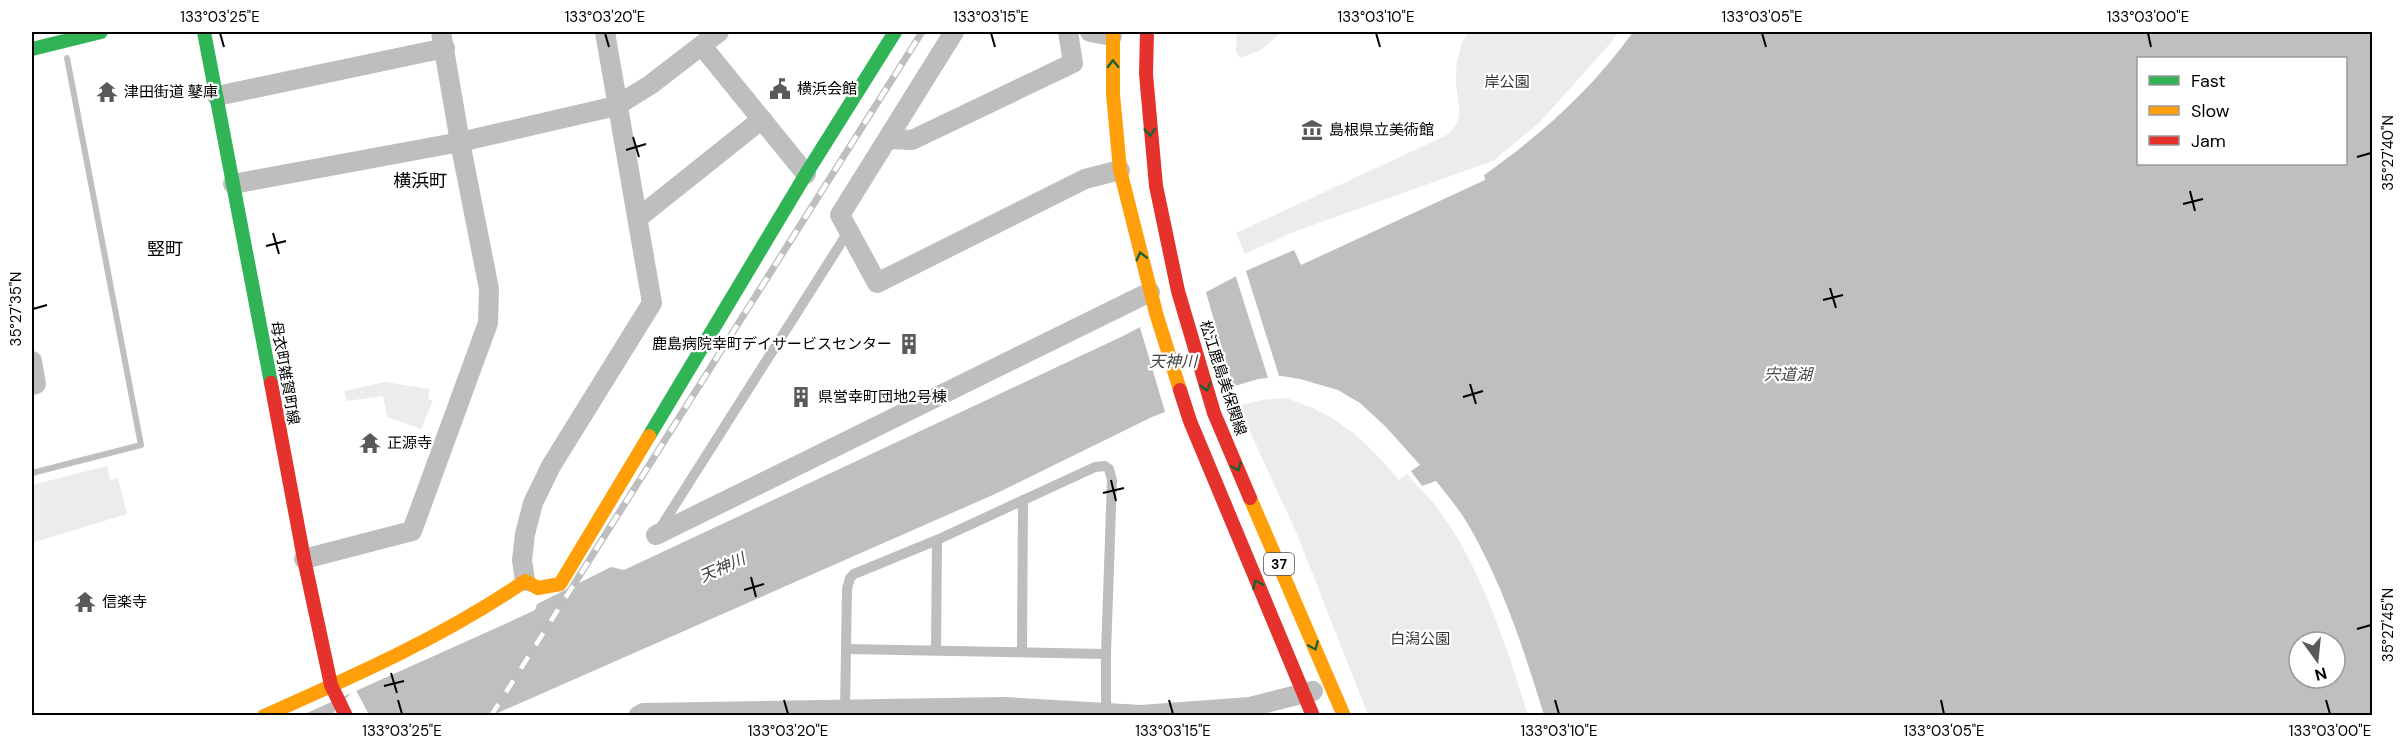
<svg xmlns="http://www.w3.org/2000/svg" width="2404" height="747" font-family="'DM Sans','Noto Sans JP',sans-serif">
<rect width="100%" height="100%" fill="#fff"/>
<g fill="#ececec">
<path d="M1237,32H1281L1261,50L1240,58L1236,52Z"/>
<path d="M1468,32H1619L1608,46L1539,123L1493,161L1296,231L1245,254L1236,233L1447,135C1467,117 1457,105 1456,82C1455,66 1459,45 1468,32Z"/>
<path d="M385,382L430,389L428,399L433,401L421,429L387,417L383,396L347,401L344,391Z"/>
<path d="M1286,398C1339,415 1364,439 1399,480L1407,474C1416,486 1427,494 1435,505C1481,564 1506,646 1528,715H1368L1297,534L1238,406L1261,400Z"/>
<path d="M107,466L110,480L118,478L127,514L32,543V485Z"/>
</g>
<path fill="#bfbfbf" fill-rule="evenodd" d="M1633,32H2372V715H1544C1524,650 1503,585 1469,526C1460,510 1447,495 1436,481L1422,486L1411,471L1420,465L1386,427L1360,403L1338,390L1300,379L1282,376L1258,379L1228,388L1152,417L995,494L493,715L300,716L505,624L535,610L537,604L611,567L624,570L1123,336L1248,270L1294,250L1301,265L1485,180L1484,175C1541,135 1592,89 1633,32ZM2138,58H2346V164H2138ZM2299,642H2335V678H2299Z"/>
<g fill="#fff">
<path d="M1245,268L1280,379L1269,381L1235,274Z"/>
<path d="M1205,289L1234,390L1166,415L1139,324Z"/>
<path d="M355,688L369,715L331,716Z"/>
</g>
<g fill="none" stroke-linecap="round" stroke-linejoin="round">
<path stroke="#bfbfbf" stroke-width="6" d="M32,473L141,445L67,58"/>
<g stroke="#bebebe" stroke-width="10">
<path d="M659,530L848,232"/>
<path d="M846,649L1106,654"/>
<path d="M936,650L937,540"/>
<path d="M1022,651L1023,500"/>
<path d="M845,709L847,589L850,578L854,574L937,540L1095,467L1105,466L1109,469L1112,480L1106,654V712"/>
</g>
<g stroke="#bebebe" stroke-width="20">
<path d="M954,32L840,215L877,283L1085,179L1120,170"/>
<path d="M1090,32L1112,36"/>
<path d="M702,46L806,174"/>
<path d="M217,96L445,48"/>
<path d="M888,139L912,140L1073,63L1068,32"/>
<path d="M233,184L460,142L616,106L650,85L719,32"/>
<path d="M638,218L762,119"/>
<path d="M32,361L36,384L32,385"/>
<path d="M656,535L1150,292"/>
<path d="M304,559L412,531L488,323L489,289L460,142L441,32"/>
<path d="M525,581L522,560L525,534L533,503L551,466L652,303L605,32"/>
<path d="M638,716L643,713L1004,707L1141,715L1250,707L1313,691"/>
</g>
<g stroke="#30b455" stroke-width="14">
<path d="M204,32L271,383"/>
<path d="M32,49L101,32"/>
<path d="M649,436L806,174L895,32"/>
</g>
<g stroke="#ff9f0a" stroke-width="14">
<path d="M1113,32V94L1120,170L1156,313L1180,390"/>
<path d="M1250,498L1344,716"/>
<path d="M264,716C354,676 443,637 525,581L538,588L560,584L649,436"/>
</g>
<g stroke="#e5322d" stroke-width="14">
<path d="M1147,32L1146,74L1156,186L1178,291L1214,413L1250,498"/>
<path d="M271,383L304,559L331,685L346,716"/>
<path d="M1180,390L1190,421L1313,716"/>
</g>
<defs>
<path id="rail" d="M491,716L922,32"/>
</defs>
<use href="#rail" stroke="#bebebe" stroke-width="7"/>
<use href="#rail" stroke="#fff" stroke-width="4.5" stroke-dasharray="14" stroke-linecap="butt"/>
</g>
<defs><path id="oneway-chevron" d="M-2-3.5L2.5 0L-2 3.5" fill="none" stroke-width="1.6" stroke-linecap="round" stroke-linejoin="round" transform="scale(1.5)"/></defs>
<g stroke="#1a632f">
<use href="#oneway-chevron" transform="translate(1113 64) rotate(-91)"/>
<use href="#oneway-chevron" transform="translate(1150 132) rotate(86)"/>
<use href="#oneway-chevron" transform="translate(1141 256) rotate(-104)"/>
<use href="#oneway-chevron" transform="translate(1206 387) rotate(74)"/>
<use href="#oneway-chevron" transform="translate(1237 467) rotate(67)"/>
<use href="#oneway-chevron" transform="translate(1257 584) rotate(-113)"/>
<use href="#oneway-chevron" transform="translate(1314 646) rotate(67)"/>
</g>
<path fill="none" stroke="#000" stroke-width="2" d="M220,33L224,47M605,33L609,47M991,33L995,47M1376,33L1380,47M1762,33L1766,47M2148,33L2151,47M633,137L639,157M626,150L646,144M2357,157L2371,153M2190,191L2195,211M2183,204L2203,199M273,233L279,254M266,246L286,241M1830,288L1836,308M1823,300L1843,295M33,309L47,305M1470,384L1476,404M1463,397L1483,391M1111,480L1116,501M1103,493L1124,488M751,577L756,597M744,590L764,584M2357,629L2371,625M391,673L397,693M384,686L404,681M398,700L402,714M784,700L788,714M1169,700L1173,714M1555,700L1559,714M1941,700L1944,714M2326,700L2330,714"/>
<defs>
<symbol id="civic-bare" viewBox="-9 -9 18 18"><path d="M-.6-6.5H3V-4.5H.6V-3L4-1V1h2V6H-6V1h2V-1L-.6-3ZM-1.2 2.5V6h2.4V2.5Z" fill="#595959" stroke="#fff" stroke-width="2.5" paint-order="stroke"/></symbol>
<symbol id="temple-bare" viewBox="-9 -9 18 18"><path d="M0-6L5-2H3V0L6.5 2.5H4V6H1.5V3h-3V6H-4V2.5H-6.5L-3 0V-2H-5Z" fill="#595959" stroke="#fff" stroke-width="2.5" paint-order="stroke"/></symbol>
<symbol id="museum-bare" viewBox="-9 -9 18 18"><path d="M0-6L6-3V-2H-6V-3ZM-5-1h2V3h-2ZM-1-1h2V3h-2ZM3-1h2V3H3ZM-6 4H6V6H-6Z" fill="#595959" stroke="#fff" stroke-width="2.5" paint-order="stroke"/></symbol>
<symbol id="building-bare" viewBox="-9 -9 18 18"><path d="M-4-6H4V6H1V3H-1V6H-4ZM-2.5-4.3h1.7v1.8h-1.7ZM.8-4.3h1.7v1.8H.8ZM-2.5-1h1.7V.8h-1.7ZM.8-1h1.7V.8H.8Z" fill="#595959" stroke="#fff" stroke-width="2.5" paint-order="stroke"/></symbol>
</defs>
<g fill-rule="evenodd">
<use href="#civic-bare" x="765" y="74" width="30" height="30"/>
<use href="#temple-bare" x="92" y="77" width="30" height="30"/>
<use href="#museum-bare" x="1297" y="115" width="30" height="30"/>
<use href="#building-bare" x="894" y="329" width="30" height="30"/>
<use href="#building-bare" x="786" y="382" width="30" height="30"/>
<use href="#temple-bare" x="355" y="428" width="30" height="30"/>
<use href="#temple-bare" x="70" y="587" width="30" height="30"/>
</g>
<g text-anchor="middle" stroke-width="4.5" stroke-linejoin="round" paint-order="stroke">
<rect fill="#fff" stroke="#4c4c4c" stroke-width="1.5" x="1264" y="553" width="30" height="22" rx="4.5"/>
<g font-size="14" font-weight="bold" fill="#000">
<text x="1279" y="569">37</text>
</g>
<g font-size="15" fill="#333" stroke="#fff">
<text x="1507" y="87">岸公園</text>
<text x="1420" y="644">白潟公園</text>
</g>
<g font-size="15" fill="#000" stroke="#fff" text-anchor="start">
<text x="797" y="94">横浜会館</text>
<text x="124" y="97">津田街道 鼕庫</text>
<text x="1329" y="135">島根県立美術館</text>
<text x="892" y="349" text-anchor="end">鹿島病院幸町デイサービスセンター</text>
<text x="818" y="402">県営幸町団地2号棟</text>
<text x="387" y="448">正源寺</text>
<text x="102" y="607">信楽寺</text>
</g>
<g font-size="15" fill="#000" stroke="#fff">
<text transform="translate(285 373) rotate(80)" y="5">母衣町雑賀町線</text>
<text transform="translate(1223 378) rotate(72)" y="5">松江鹿島美保関線</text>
</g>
<g font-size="16" font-style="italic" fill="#444" stroke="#fff">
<text x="1173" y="367">天神川</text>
<text x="1788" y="380">宍道湖</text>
<text transform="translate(722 567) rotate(-24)" y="6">天神川</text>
</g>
<g font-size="18" fill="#000" stroke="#fff">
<text x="420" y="187">横浜町</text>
<text x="165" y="255">竪町</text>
</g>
</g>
<rect width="2404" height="747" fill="none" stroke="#ffffff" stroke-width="66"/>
<rect x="2137" y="57" width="210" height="108" fill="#ffffff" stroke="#999999" stroke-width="1.5"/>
<rect x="2149" y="76" width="30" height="9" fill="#30b455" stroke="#999999" stroke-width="1.5"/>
<text x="2191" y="87" font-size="18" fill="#000000">Fast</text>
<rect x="2149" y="106" width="30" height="9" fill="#ff9f0a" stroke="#999999" stroke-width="1.5"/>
<text x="2191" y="117" font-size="18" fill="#000000">Slow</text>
<rect x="2149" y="136" width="30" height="9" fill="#e5322d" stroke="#999999" stroke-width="1.5"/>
<text x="2191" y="147" font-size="18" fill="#000000">Jam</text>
<g transform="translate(2317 660) rotate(165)"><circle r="28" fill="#ffffff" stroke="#999999" stroke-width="1.5"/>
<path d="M0-4.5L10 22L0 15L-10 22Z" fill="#595959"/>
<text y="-9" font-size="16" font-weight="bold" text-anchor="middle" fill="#000000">N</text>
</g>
<rect x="33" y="33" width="2338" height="681" fill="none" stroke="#000" stroke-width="2"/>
<g font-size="15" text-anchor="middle" fill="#000">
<text x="220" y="22">133°03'25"E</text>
<text x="605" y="22">133°03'20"E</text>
<text x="991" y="22">133°03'15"E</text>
<text x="1376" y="22">133°03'10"E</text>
<text x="1762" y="22">133°03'05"E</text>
<text x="2148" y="22">133°03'00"E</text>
<text transform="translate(2388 153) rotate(-90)" y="5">35°27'40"N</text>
<text transform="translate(16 309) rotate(-90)" y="5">35°27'35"N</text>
<text transform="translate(2388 625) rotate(-90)" y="5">35°27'45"N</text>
<text x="402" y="736">133°03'25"E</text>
<text x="788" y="736">133°03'20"E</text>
<text x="1173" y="736">133°03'15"E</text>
<text x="1559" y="736">133°03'10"E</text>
<text x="1944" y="736">133°03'05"E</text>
<text x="2330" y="736">133°03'00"E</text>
</g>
</svg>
